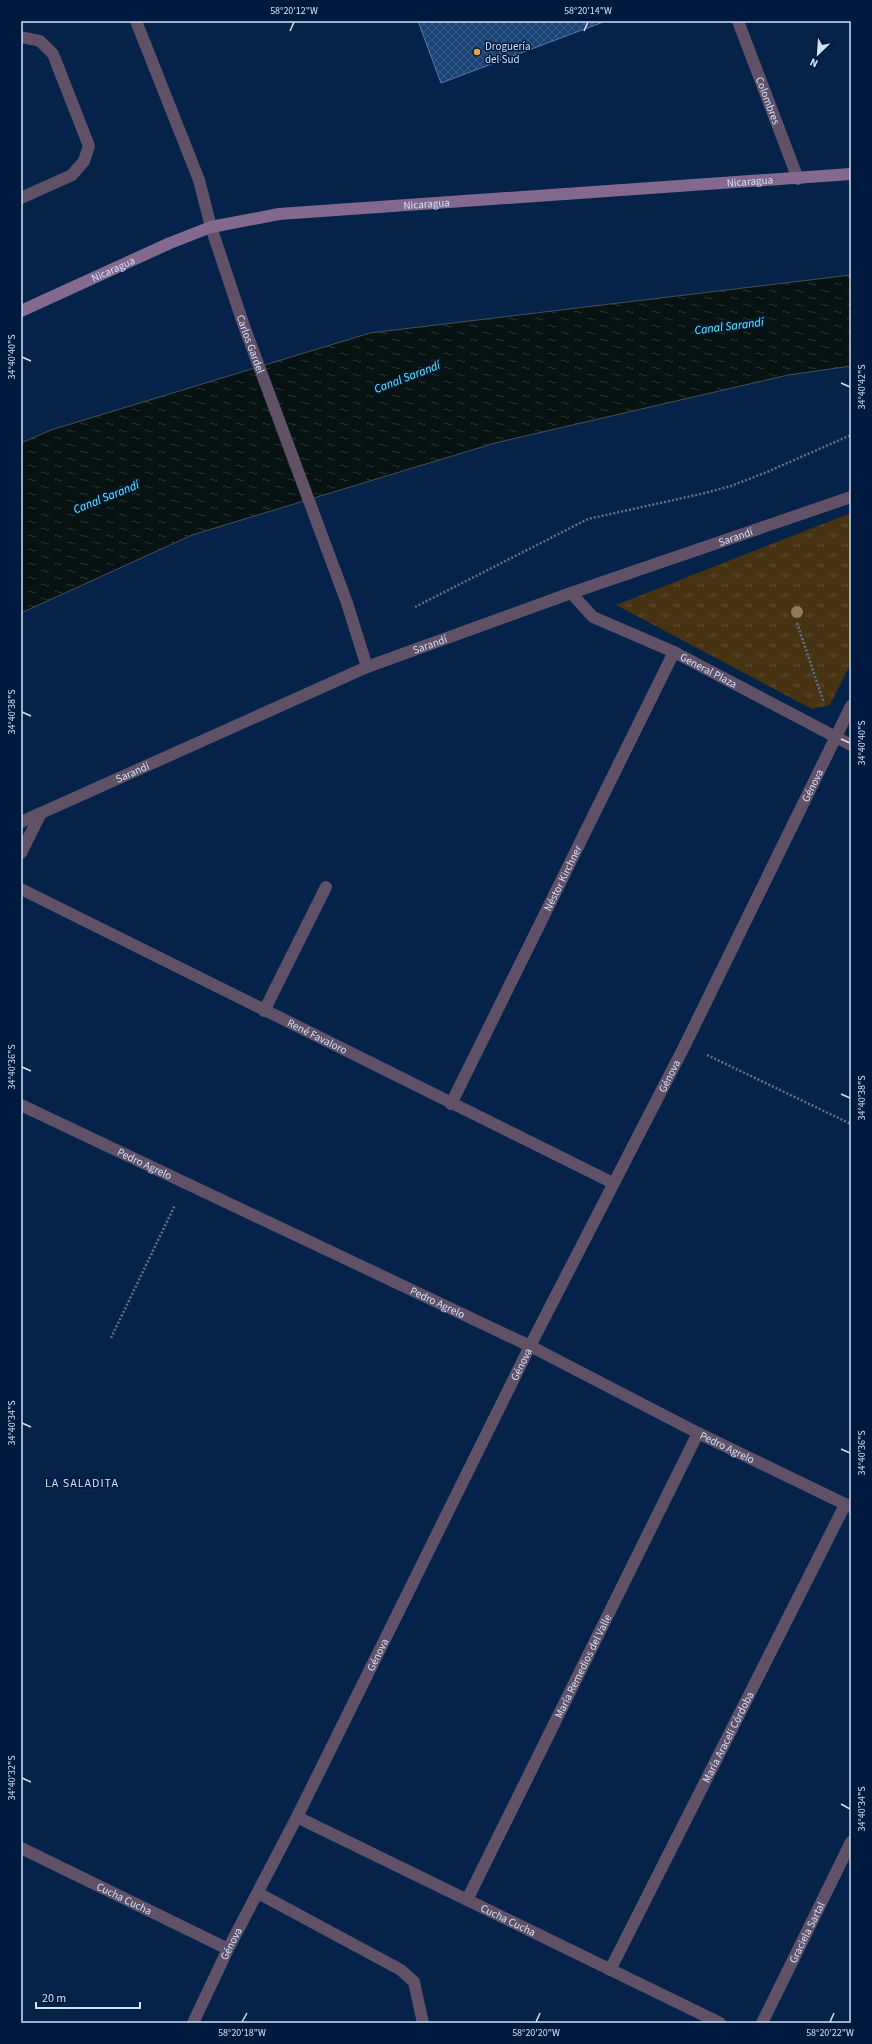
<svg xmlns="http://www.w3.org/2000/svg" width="872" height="2044" font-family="'Source Sans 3',sans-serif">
<defs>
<pattern id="park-tufts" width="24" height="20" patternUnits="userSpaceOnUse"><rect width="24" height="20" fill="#473211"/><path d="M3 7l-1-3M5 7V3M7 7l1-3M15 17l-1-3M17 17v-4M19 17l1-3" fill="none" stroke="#604f35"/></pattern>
<pattern id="water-ripples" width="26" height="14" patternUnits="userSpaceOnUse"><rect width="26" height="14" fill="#071313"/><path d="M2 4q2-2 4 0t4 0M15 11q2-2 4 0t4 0" fill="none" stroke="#2a3536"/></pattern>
<pattern id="building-cross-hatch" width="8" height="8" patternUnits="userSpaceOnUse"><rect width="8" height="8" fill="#1a4275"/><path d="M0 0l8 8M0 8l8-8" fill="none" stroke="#3a5d8a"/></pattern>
</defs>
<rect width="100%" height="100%" fill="#052349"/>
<path fill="url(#park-tufts)" d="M851,513V663L830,705L812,709L616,605Z"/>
<path fill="url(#water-ripples)" stroke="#435158" d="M851,275V366L788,375L495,443L192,535L21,613V443L51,430L370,333Z"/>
<path fill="url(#building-cross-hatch)" stroke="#517bb2" d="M418,21H606L441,83Z"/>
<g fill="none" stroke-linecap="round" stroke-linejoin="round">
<g stroke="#5a7494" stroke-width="2.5" stroke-dasharray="2 2" stroke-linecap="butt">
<path d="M415,607L588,519L705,493L731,486L767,472L851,435"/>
<path d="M797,623L824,703"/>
<path d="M707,1055L851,1124"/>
<path d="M111,1338L175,1205"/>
</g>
<path stroke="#605167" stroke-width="12" d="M21,37L40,41L53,54L89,146L84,161L72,175L21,198"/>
<g stroke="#605167" stroke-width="12">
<path id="s1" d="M136,21L199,180L211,227L244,326L347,603L367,667"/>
<path id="s2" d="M738,21L798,179"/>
<path id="s3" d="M571,593L593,617L674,652L851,745"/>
<path id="s4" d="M21,822L367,667L571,593L851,497"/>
<path d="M21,853L41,813"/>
<path id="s5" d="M21,889L613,1183"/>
<path d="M264,1011L326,887"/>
<path id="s6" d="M451,1104L674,652"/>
<path id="s7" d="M21,1105L530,1346L698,1433L851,1507"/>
<path id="s8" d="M297,1817L720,2023"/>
<path id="s9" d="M21,1848L228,1949"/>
<path d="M258,1893L401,1970L414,1982L423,2023"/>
<path id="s10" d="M467,1900L698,1433"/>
<path id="s11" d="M610,1970L845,1505"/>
<path id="s12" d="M193,2023L228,1949L297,1817L530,1346L685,1045L851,706"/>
<path id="s13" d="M762,2023L851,1842"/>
</g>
<path stroke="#82698d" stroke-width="12" id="s14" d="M21,311L170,243L211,227L279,214L851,174"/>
</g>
<circle fill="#8d7c5e" cx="797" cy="612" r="6"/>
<path fill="none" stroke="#cfe2fa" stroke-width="1.5" d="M290,31L294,22M584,31L588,22M22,357L31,361M841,383L850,387M22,712L31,716M841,739L850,743M22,1067L31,1071M841,1094L850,1098M22,1423L31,1427M841,1449L850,1453M22,1778L31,1782M841,1804L850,1809M242,2022L247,2013M536,2022L540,2013M830,2022L834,2013"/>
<circle fill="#eca93a" stroke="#00193e" stroke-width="1.5" cx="477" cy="52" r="4"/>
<g text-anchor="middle" stroke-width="3" stroke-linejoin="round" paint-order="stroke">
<g font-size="11" fill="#cfe2fa" stroke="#00193e" text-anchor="start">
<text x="485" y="50">Droguería<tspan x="485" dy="13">del Sud</tspan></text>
</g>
<g font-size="11" fill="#cfe2fa" stroke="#00193e">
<text dy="4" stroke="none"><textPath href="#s2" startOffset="85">Colombres</textPath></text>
<text dy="4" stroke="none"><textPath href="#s14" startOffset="749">Nicaragua</textPath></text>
<text dy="4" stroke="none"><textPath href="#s14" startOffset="425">Nicaragua</textPath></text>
<text dy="4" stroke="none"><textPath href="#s14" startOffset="101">Nicaragua</textPath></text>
<text dy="4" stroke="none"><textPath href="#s1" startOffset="343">Carlos Gardel</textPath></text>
<text dy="4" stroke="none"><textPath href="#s4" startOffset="770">Sarandí</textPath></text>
<text dy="4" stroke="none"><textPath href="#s4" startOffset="446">Sarandí</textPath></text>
<text dy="4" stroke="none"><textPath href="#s3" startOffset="160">General Plaza</textPath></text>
<text dy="4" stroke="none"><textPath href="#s4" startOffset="122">Sarandí</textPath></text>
<text dy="4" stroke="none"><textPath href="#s12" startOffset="1384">Génova</textPath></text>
<text dy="4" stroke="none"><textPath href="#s6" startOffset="252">Néstor Kirchner</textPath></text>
<text dy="4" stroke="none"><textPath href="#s5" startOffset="331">René Favaloro</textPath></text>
<text dy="4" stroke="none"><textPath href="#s12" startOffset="1060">Génova</textPath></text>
<text dy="4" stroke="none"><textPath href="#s7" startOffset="137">Pedro Agrelo</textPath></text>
<text dy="4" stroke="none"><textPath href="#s7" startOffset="461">Pedro Agrelo</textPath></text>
<text dy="4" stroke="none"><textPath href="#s12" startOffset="736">Génova</textPath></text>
<text dy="4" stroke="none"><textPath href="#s7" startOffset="785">Pedro Agrelo</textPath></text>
<text dy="4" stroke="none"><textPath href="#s12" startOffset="412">Génova</textPath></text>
<text dy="4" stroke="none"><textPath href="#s10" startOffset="261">María Remedios del Valle</textPath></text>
<text dy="4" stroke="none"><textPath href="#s11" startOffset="261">María Araceli Córdoba</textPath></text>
<text dy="4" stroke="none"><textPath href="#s9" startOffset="115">Cucha Cucha</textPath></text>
<text dy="4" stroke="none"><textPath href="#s8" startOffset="235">Cucha Cucha</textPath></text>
<text dy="4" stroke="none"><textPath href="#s13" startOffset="101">Graciela Sartal</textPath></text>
<text dy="4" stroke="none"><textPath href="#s12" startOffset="88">Génova</textPath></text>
</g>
<g font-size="12" font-style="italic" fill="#64f1f1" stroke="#00193e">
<text transform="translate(729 326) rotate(-7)" y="4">Canal Sarandí</text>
<text transform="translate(407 377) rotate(-21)" y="4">Canal Sarandí</text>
<text transform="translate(106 497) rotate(-22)" y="4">Canal Sarandí</text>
</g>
<g font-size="12" letter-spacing="1" fill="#cfe2fa" stroke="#00193e">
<text x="82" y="1487">LA SALADITA</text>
</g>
</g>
<rect width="872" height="2044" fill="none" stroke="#00193e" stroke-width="44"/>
<g transform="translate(818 54) rotate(205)" stroke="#00193e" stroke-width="3" paint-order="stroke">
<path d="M0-3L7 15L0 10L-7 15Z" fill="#cfe2fa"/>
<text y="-6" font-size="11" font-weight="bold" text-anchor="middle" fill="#cfe2fa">N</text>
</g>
<path d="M36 2002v6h104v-6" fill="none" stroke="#cfe2fa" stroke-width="2"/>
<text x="42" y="2002" font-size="12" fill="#cfe2fa" stroke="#00193e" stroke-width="3" paint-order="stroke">20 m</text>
<rect x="22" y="22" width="828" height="2000" fill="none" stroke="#cfe2fa" stroke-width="1.5"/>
<g font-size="10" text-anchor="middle" fill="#cfe2fa">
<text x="294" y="14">58°20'12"W</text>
<text x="588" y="14">58°20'14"W</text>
<text transform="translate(11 357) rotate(-90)" y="4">34°40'40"S</text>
<text transform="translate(861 387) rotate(-90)" y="4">34°40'42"S</text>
<text transform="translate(11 712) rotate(-90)" y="4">34°40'38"S</text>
<text transform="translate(861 743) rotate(-90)" y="4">34°40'40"S</text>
<text transform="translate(11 1067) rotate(-90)" y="4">34°40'36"S</text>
<text transform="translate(861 1098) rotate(-90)" y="4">34°40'38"S</text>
<text transform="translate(11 1423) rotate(-90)" y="4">34°40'34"S</text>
<text transform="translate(861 1453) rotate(-90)" y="4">34°40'36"S</text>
<text transform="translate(11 1778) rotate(-90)" y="4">34°40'32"S</text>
<text transform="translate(861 1809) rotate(-90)" y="4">34°40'34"S</text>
<text x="242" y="2036">58°20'18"W</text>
<text x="536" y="2036">58°20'20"W</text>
<text x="830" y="2036">58°20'22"W</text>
</g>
</svg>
